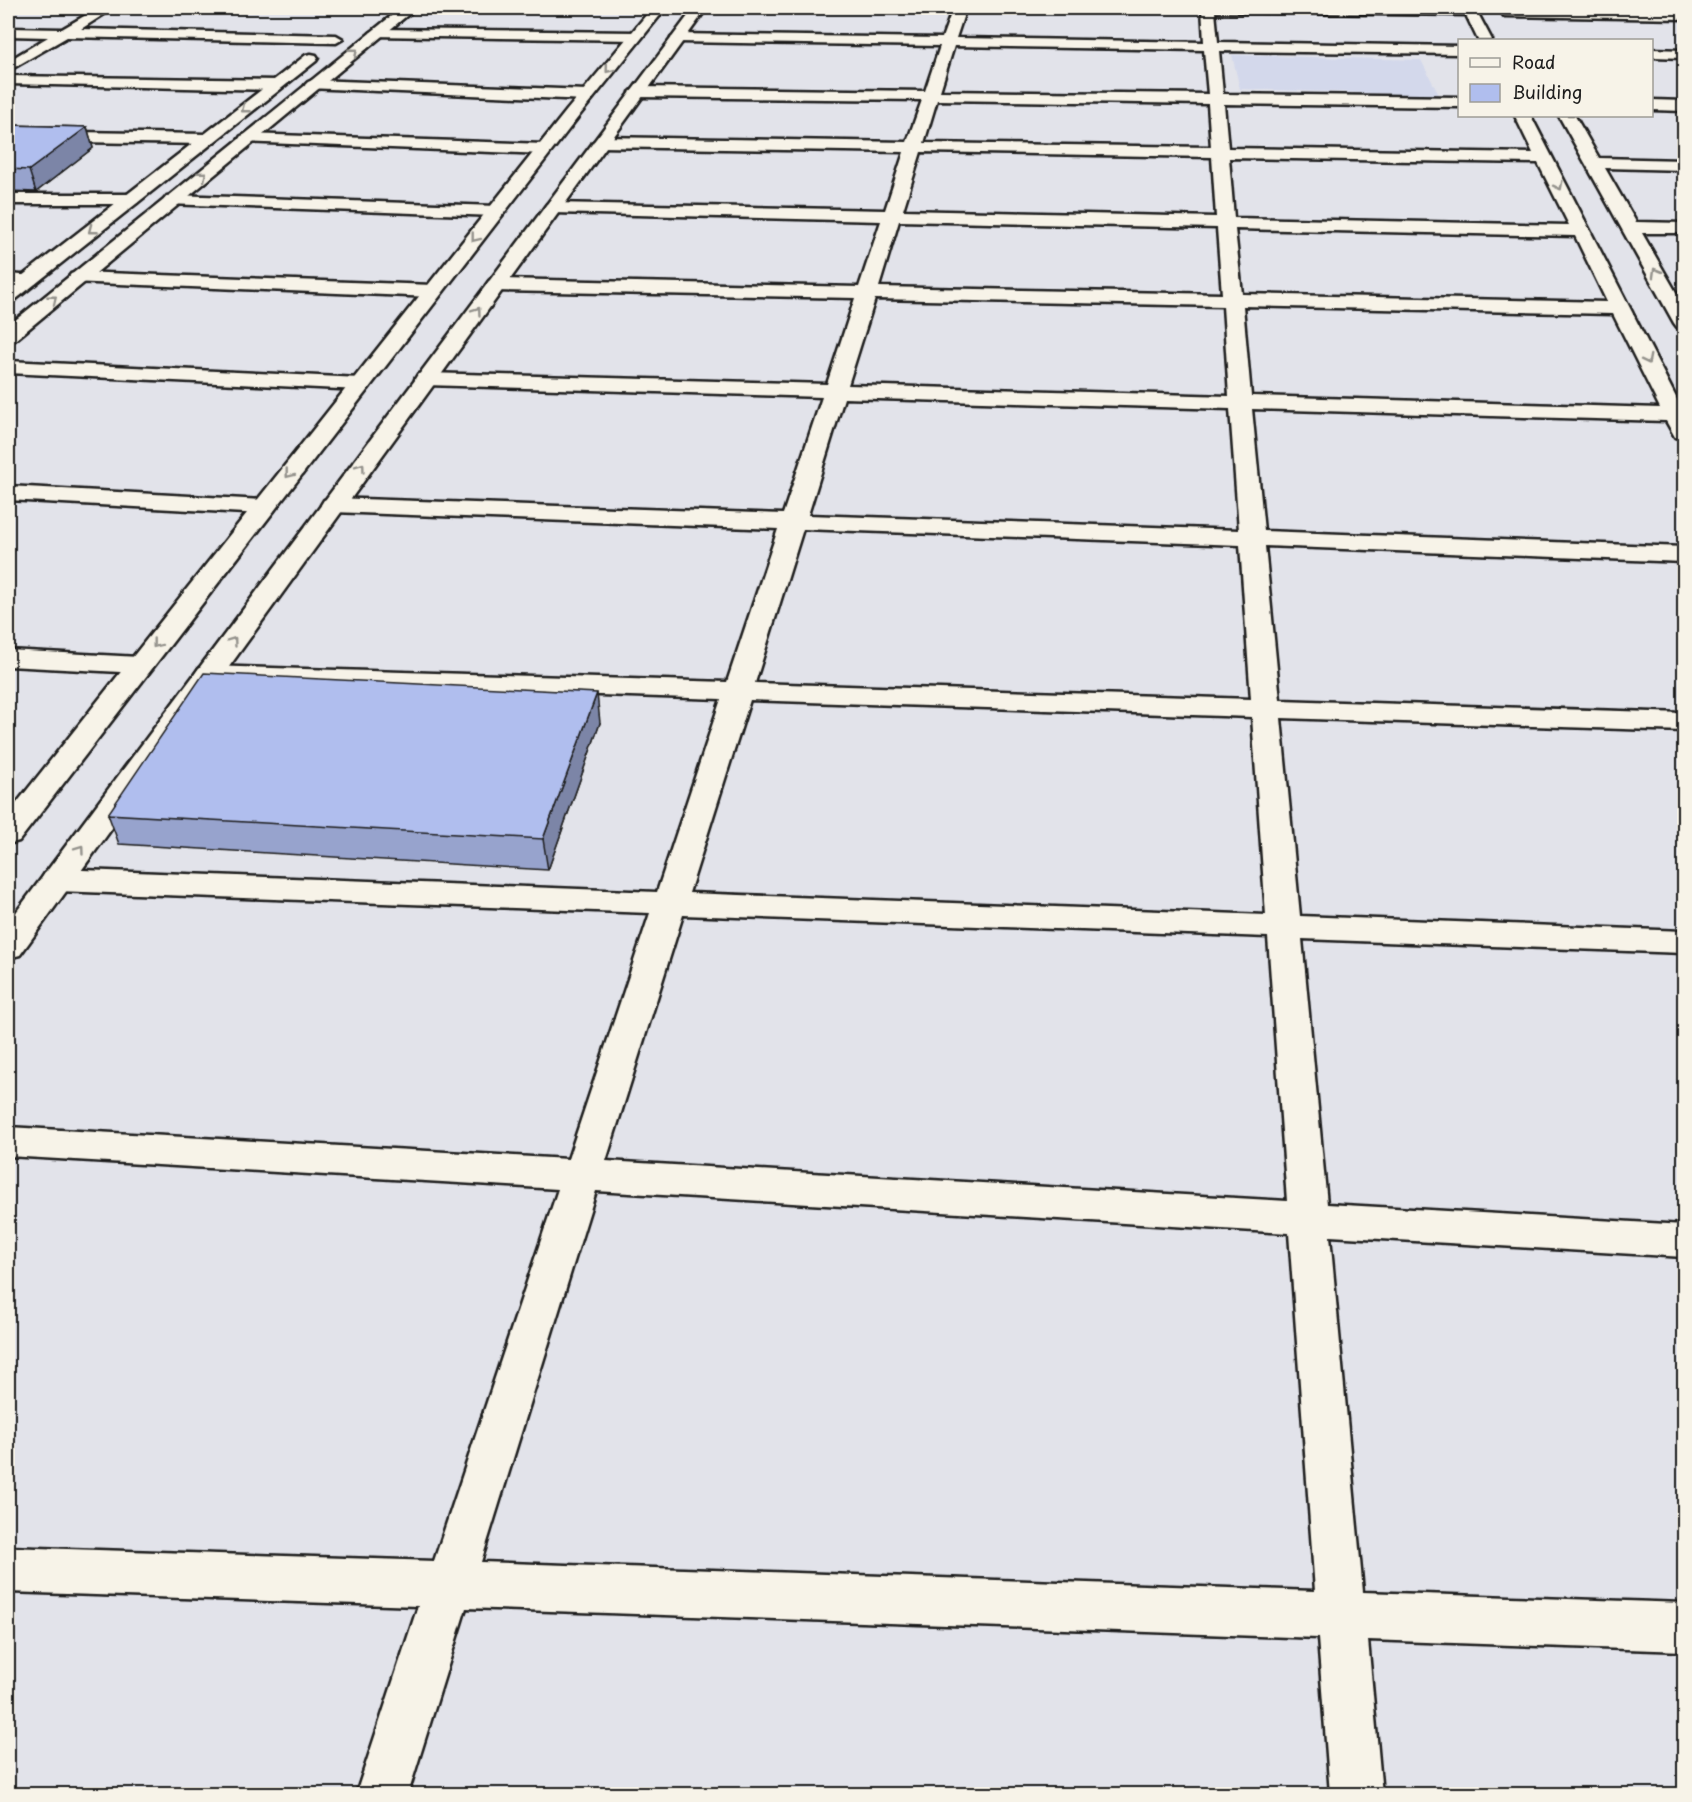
<svg xmlns="http://www.w3.org/2000/svg" width="1692" height="1802" font-family="'Playpen Sans',sans-serif">
<rect width="100%" height="100%" fill="#e2e3ea"/>
<filter id="ink" filterUnits="userSpaceOnUse"><feTurbulence type="fractalNoise" baseFrequency=".0167" numOctaves="2"/><feDisplacementMap in="SourceGraphic" scale="12" xChannelSelector="R" yChannelSelector="G"/><feConvolveMatrix kernelMatrix="1 2 1 2 8 2 1 2 1" color-interpolation-filters="sRGB"/></filter>
<g filter="url(#ink)">
<path fill="#d3d8eb" d="M1232,55L1421,60L1439,95L1240,89Z"/>
<g fill="none" stroke-linecap="round" stroke-linejoin="round">
<defs>
<g id="minor">
<path d="M98,8H114L81,29L336,35L343,39L336,43L67,37L8,71V61L48,37L8,36V28L62,29Z"/>
<path d="M953,8H966L956,38L1204,42L1202,8H1475L1492,40H1478L1466,15L1215,12L1218,42L1460,46V54L1219,51L1223,94L1460,97V107L1224,104L1228,148L1533,153L1515,116H1531L1684,413L1683,439L1675,437L1666,421L1252,409L1264,531L1684,547V562L1265,546L1280,700L1684,713V731L1281,718L1300,916L1684,931V953L1302,939L1327,1204L1684,1225V1257L1330,1236L1363,1592L1684,1603V1651L1368,1640L1382,1794H1330L1318,1638L466,1608L408,1794H356L418,1606L8,1592V1547L434,1561L558,1189L8,1156V1127L568,1159L650,913L57,891L45,887L41,880L45,873L57,869L657,892L721,699L209,682L199,680L195,674L199,668L209,666L727,682L778,529L333,512L324,510L321,505L324,500L333,498L783,514L822,397L426,385L418,384L415,379L418,374L426,373L827,384L855,298L496,291L489,289L486,285L489,281L496,279L859,287L881,221L553,213L547,212L544,208L547,204L553,203L885,210L904,152L601,147L593,142L601,137L907,142L922,100L638,97L630,92L638,87L925,91L940,46L678,42L671,38L678,34L942,38ZM954,46L1204,50L1208,94L940,91ZM937,100L1208,104L1211,147L924,143ZM921,152L1212,157L1216,217L903,210ZM1229,158L1538,163L1569,225L1234,218ZM899,221L1217,228L1222,294L879,287ZM1235,229L1575,236L1607,302L1242,294ZM875,299L1223,306L1229,396L848,385ZM1243,306L1613,314L1660,408L1251,396ZM844,398L1230,409L1239,530L808,515ZM803,529L1240,545L1251,699L755,683ZM750,700L1252,717L1266,915L689,893ZM683,915L1268,937L1287,1201L606,1161ZM596,1191L1289,1233L1315,1591L481,1562Z"/>
<path d="M1509,9L1684,11V19L1504,16L1502,13Z"/>
<path d="M377,29L636,32L643,36L636,40L372,36L370,33Z"/>
<path d="M1652,49L1684,50V58L1652,57Z"/>
<path d="M8,76L276,80L284,85L276,90L8,84Z"/>
<path d="M313,80L587,90L595,95L587,100L308,88L305,85L308,82Z"/>
<path d="M1652,100L1684,101V111L1652,110Z"/>
<path d="M1559,116H1575L1599,158L1684,160V170L1605,168L1636,222L1684,223V233H1642L1684,306V329L1677,327L1674,323Z"/>
<path d="M8,131L207,134L215,139L207,144L8,141Z"/>
<path d="M247,134L545,144L553,149L545,154L241,142L239,139L241,136Z"/>
<path d="M8,194H131L137,195L140,199L137,203L131,204H8Z"/>
<path d="M173,195L496,206L502,207L505,211L502,215L496,216L167,204L164,200L167,196Z"/>
<path d="M78,272L433,285L440,287L443,291L440,295L433,297L71,282L68,278L71,274Z"/>
<path d="M8,274L35,276L38,280L35,284L8,286Z"/>
<path d="M8,361L360,378L368,379L371,384L368,389L360,390L8,373Z"/>
<path d="M8,486L264,500L273,502L276,507L273,512L264,514L8,500Z"/>
<path d="M8,650L139,657L149,659L153,665L149,671L139,673L8,666Z"/>
</g>
<g id="tertiary">
<path d="M652,8H666L579,116L19,841L8,844V814L567,110Z"/>
<path d="M694,8H707L20,955L8,958V923Z"/>
</g>
<g id="secondary">
<path d="M401,8H416L15,340L8,342V326Z"/>
<path d="M311,54L316,55L318,58L316,61L15,300L8,302V287L306,55Z"/>
</g>
</defs>
<use href="#minor" stroke="#1c1c1c" stroke-width="5"/>
<use href="#tertiary" stroke="#1c1c1c" stroke-width="5"/>
<use href="#secondary" stroke="#1c1c1c" stroke-width="5"/>
<use href="#minor" fill="#f7f3e8" fill-rule="evenodd"/>
<use href="#tertiary" fill="#f7f3e8" fill-rule="evenodd"/>
<use href="#secondary" fill="#f7f3e8" fill-rule="evenodd"/>
</g>
<g fill="#97a3cd" stroke="#1c1c1c" stroke-width="1.5">
<path d="M8,125L87,127L93,148L36,192L8,191Z"/>
<path d="M600,723L548,870L119,844L108,814Z"/>
</g>
<g fill="#7b85a7" stroke="#1c1c1c" stroke-width="1.5">
<path d="M87,127L93,148L36,192L29,170Z"/>
<path d="M597,693L600,723L548,870L543,839Z"/>
</g>
<g fill="#b0beee" stroke="#1c1c1c" stroke-width="1.5">
<path d="M8,125L87,127L29,170L8,169Z"/>
<path d="M204,673L597,693L543,839L108,814Z"/>
</g>
<defs><path id="oneway-chevron" d="M-2-3.5L2.5 0L-2 3.5" fill="none" stroke-width="1.6" stroke-linecap="round" stroke-linejoin="round" transform="scale(1.5)"/></defs>
<g stroke="#94928c">
<use href="#oneway-chevron" transform="translate(354 52) rotate(-39)"/>
<use href="#oneway-chevron" transform="translate(609 69) rotate(129)"/>
<use href="#oneway-chevron" transform="translate(245 109) rotate(142)"/>
<use href="#oneway-chevron" transform="translate(203 175) rotate(-40)"/>
<use href="#oneway-chevron" transform="translate(1559 186) rotate(63)"/>
<use href="#oneway-chevron" transform="translate(92 230) rotate(142)"/>
<use href="#oneway-chevron" transform="translate(475 238) rotate(128)"/>
<use href="#oneway-chevron" transform="translate(1656 272) rotate(-120)"/>
<use href="#oneway-chevron" transform="translate(53 299) rotate(-39)"/>
<use href="#oneway-chevron" transform="translate(477 311) rotate(-54)"/>
<use href="#oneway-chevron" transform="translate(1647 360) rotate(63)"/>
<use href="#oneway-chevron" transform="translate(361 467) rotate(-54)"/>
<use href="#oneway-chevron" transform="translate(289 474) rotate(128)"/>
<use href="#oneway-chevron" transform="translate(233 641) rotate(-54)"/>
<use href="#oneway-chevron" transform="translate(156 644) rotate(128)"/>
<use href="#oneway-chevron" transform="translate(80 849) rotate(-54)"/>
</g>
</g>
<rect width="1692" height="1802" fill="none" stroke="#f7f3e8" stroke-width="30"/>
<rect x="15" y="15" width="1662" height="1772" fill="none" stroke="#1c1c1c" stroke-width="2" filter="url(#ink)"/>
<rect x="1458" y="39" width="195" height="78" fill="#f7f3e8" stroke="#9f9d96" stroke-width="1.5"/>
<rect x="1470" y="58" width="30" height="9" fill="#f7f3e8" stroke="#9f9d96" stroke-width="1.5"/>
<text x="1512" y="69" font-size="18" fill="#1c1c1c">Road</text>
<rect x="1470" y="84" width="30" height="18" fill="#b0beee" stroke="#9f9d96" stroke-width="1.5"/>
<text x="1512" y="99" font-size="18" fill="#1c1c1c">Building</text>
</svg>
